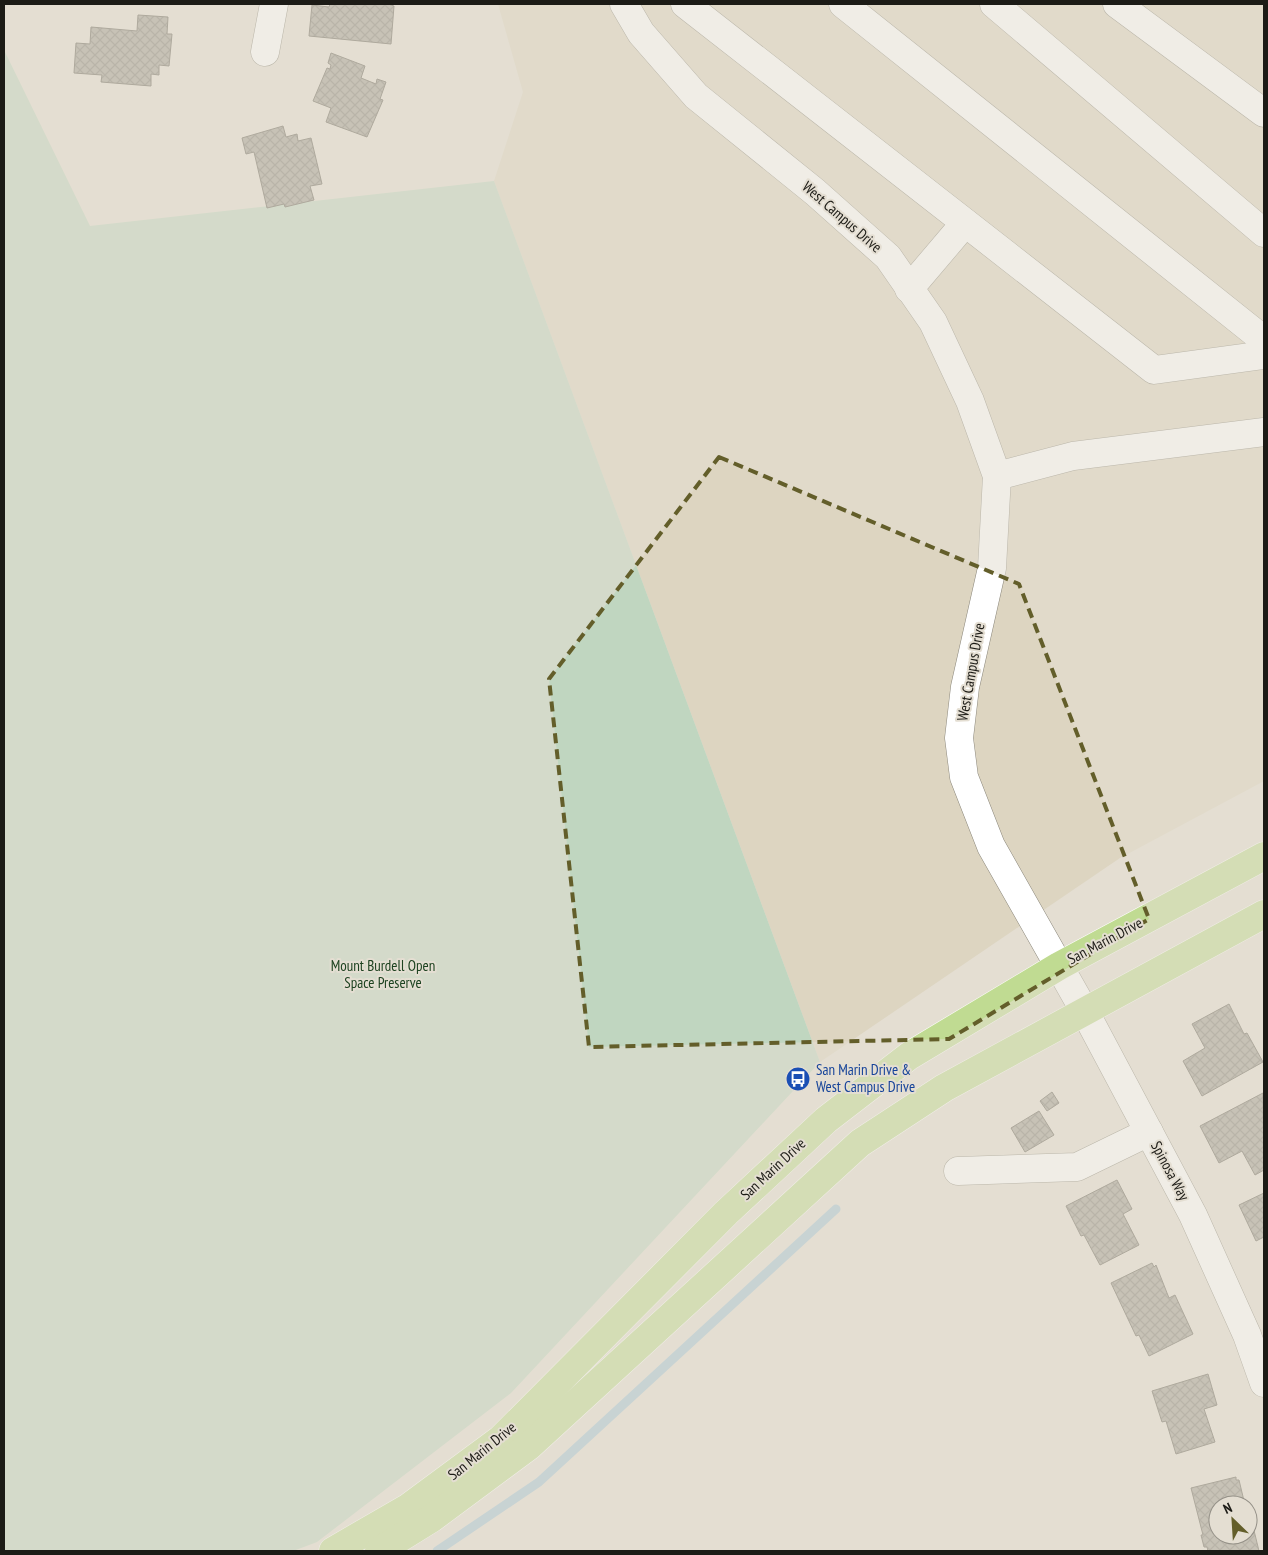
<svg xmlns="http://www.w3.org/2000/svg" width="1268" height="1555" font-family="'PT Sans Narrow',sans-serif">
<defs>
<pattern id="building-cross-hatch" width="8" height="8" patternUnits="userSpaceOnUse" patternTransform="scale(1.25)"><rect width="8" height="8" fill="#a5a195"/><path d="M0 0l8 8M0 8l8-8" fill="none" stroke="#868279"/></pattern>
</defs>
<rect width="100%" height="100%" fill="#e4ded2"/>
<path fill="#ddd5c1" d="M498,4H1264V781L1120,858L820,1062L494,181L523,92Z"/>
<path fill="#c0d6c0" d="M4,50L90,226L494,181L820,1062L511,1393L317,1542L293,1551H4Z"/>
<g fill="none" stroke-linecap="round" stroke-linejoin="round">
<path stroke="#a6c5d6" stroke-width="9" d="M437,1551L539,1482L836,1209"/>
</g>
<g fill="url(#building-cross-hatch)" stroke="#6e695e">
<path d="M330,4H388L394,6L391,44L309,36L312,5L329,7Z"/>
<path d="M138,15L168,17L167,34H172L169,66L159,65V75L151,74V86L101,82L102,75L74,73L76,43L90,44L91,27L137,31Z"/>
<path d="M331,53L365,66L361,78L376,84L377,79L386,82L380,99L383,100L367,137L326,122L331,108L313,101L327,68L330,69L331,65L328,63Z"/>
<path d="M283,126L286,137L297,134L298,141L311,138L322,184L310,186L314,200L285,207L284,204L267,208L254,152L246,154L242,138Z"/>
<path d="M1229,1004L1244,1034L1247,1033L1263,1062L1202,1096L1183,1061L1205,1048L1192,1024Z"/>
<path d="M1052,1092L1059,1103L1047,1111L1040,1101Z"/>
<path d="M1263,1093L1264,1170L1255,1175L1242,1151L1219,1163L1200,1126Z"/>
<path d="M1039,1111L1054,1135L1025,1152L1011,1128Z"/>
<path d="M1117,1180L1132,1209L1123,1214L1139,1245L1100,1265L1084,1235L1081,1236L1066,1206Z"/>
<path d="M1264,1193V1237L1256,1241L1239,1205Z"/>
<path d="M1152,1263L1154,1267L1156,1265L1169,1298L1175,1295L1193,1334L1149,1356L1139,1335L1136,1336L1111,1283Z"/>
<path d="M1208,1374L1217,1405L1204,1409L1215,1442L1176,1454L1166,1421L1162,1422L1152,1391Z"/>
<path d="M1236,1477V1480H1239L1245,1505H1218V1535H1248V1515L1250,1514L1259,1551H1208L1207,1547H1204L1201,1535H1203L1191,1488Z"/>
</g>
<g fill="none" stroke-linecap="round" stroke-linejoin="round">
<defs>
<g id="minor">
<path d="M624,4L641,33L696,96L815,192L888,257L933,322L970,401L997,476L992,568L965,687L959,738L964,777L991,846L1085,1012L1193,1215L1247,1335L1264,1383"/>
<path d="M685,4L1154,370L1264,355"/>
<path d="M843,4L1264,340"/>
<path d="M994,4L1264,233"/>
<path d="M1117,4L1264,113"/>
<path d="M265,52L274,4"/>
<path d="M909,289L965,223"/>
<path d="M997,476L1073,456L1264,432"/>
<path d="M958,1171L1077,1167L1149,1132"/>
</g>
<g id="major">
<path d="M333,1551L409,1507L501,1439L726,1213L826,1120L909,1056L1059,966L1264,856"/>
<path d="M379,1551L432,1518L529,1446L860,1143L944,1088L1264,914"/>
</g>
</defs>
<use href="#minor" stroke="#8b877b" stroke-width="29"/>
<use href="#major" stroke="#fff" stroke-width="29"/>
<use href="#minor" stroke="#fff" stroke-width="28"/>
<use href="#major" stroke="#c0db92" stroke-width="28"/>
</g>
<path d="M0 0H1268V1555H0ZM719,457L1019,584L1149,919L949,1039L589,1047L549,679Z" fill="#e4ded2" fill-opacity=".55" fill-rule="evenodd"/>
<path fill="none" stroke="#635e2a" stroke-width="4" stroke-dasharray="10 6" stroke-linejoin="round" d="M719,457L1019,584L1149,919L949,1039L589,1047L549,679Z"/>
<defs>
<symbol id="bus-disc" viewBox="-11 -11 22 22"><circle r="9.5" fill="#1a4fb4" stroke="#e4ded2"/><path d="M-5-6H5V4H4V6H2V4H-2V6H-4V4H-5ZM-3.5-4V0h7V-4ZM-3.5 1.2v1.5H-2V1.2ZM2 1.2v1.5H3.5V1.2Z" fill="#fff"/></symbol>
</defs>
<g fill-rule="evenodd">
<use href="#bus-disc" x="784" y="1065" width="28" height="28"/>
</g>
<g text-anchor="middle" stroke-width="4" stroke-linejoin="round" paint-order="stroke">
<g font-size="15" fill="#1c1b16" stroke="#e4ded2">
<text transform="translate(842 217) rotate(41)" y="5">West Campus Drive</text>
<text transform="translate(971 672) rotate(-80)" y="5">West Campus Drive</text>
<text transform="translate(1105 941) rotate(-28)" y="5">San Marin Drive</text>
<text transform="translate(773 1169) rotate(-43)" y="5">San Marin Drive</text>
<text transform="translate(1170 1171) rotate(62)" y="5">Spinosa Way</text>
<text transform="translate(482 1451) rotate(-39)" y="5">San Marin Drive</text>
</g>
<g font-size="15" fill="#1e4321" stroke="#e4ded2">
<text x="383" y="971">Mount Burdell Open<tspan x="383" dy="17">Space Preserve</tspan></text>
</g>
<g font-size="15" fill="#164399" stroke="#e4ded2" text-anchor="start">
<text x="816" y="1075">San Marin Drive &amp;<tspan x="816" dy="17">West Campus Drive</tspan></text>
</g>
</g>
<rect width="1268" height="1555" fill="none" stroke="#1c1b16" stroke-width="10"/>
<g transform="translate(1233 1520) rotate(335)"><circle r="24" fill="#e4ded2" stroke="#949087"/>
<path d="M0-4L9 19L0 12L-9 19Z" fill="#635e2a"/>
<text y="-8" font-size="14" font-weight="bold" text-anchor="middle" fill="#1c1b16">N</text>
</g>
</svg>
